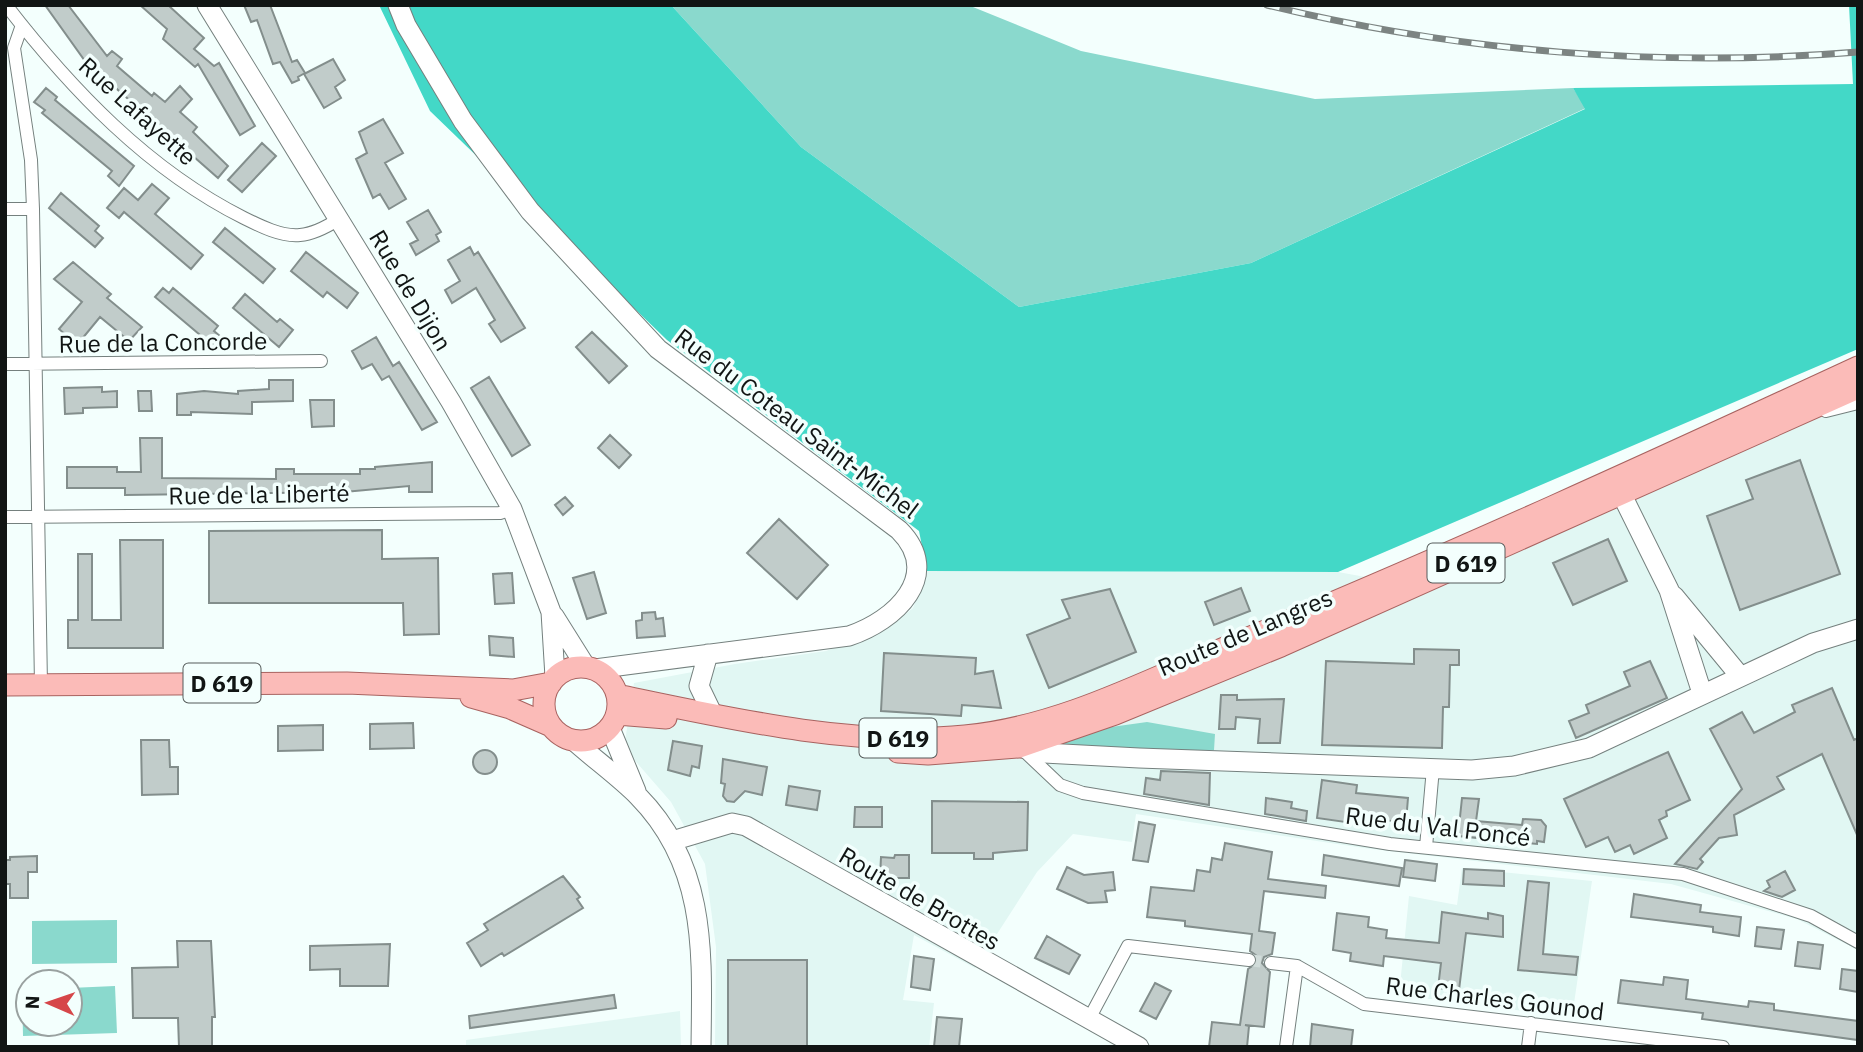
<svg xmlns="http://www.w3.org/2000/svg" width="1863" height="1052" viewBox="0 0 1863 1052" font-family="'IBM Plex Sans',sans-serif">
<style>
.built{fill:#e1f7f3}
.green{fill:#8ad9cd}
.forest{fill:#43d8c7}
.building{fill:#c1ccca;stroke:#838e8c;stroke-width:2}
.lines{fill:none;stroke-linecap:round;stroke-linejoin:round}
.street-tunnel{stroke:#d1dcda;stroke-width:12;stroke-dasharray:12 6;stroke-linecap:butt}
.street-casing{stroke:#75807e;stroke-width:14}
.secondary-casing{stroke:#75807e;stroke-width:21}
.primary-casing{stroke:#a86360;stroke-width:23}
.street{stroke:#fff;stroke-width:12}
.secondary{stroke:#fff;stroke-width:19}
.primary{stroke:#fbbbb8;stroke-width:21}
.rail-casing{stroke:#7c8482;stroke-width:7}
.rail{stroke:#f3fffd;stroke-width:4.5;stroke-dasharray:13;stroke-linecap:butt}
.labels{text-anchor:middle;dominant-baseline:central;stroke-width:7;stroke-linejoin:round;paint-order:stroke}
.shield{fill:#f3fffd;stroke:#555b5a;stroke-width:2}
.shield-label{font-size:23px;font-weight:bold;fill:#111514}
.street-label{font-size:24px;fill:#111514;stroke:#f3fffd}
</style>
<rect width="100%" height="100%" fill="#f3fffd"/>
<path class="built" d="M1858 398V950L1797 919 1671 884 1364 848 1136 814 1132 842 1073 834 1037 872 975 968 914 935 903 1000 934 1003 929 1047H715L716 947 705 864 671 802 624 748 634 683 735 664 826 651 889 627 913 608 927 571 1338 572 1415 586Z
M1462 868 1592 881 1572 1017 1399 995 1409 896 1457 905Z
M680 1011 681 1047H466V1040Z"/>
<path class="green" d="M671 5H968L1081 51 1315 99 1573 88 1586 108 1251 263 1019 307 801 147Z
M1147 722 1215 734 1214 750 1118 753 1057 749 1056 742 1097 729Z
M117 920V963L32 964V921Z
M115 986 117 1033 23 1036 22 989H28V1024H70V988Z"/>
<path class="forest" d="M379 5H671L801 147 1019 307 1251 263 1585 109 1573 88 1853 84 1849 5H1858V349L1338 572 927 571 919 531 667 340 430 111Z"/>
<path class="building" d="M45 5H68L107 56 112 51 122 59 117 66 152 96 154 93 165 102 180 86 192 99 180 112 197 127 193 132 228 166 218 178 85 61Z
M140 5H168L204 38 194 49 214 66 219 63 255 126 240 135 198 64 195 67 163 39 167 29Z
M244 5H270L292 62 297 60 305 73 298 77 299 80 292 83 280 62 273 64 257 20 251 22Z
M333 59 345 80 335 87 341 98 324 108 304 74Z
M46 88 57 97 55 100 134 166 119 186 108 176 112 171 42 113 45 110 34 102Z
M383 119 403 153 385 163 406 199 389 209 380 194 373 198 356 159 367 153 359 132Z
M262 143 276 156 242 192 228 180Z
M152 184 169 198 155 214 203 255 191 269 124 212 119 218 107 208 124 188 138 200Z
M61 193 99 226 95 231 103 238 95 247 49 208Z
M428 210 441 232 436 235 439 241 416 255 410 244 418 240 407 222Z
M225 228 275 269 263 283 213 242Z
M470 247 474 255 478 252 525 328 501 342 489 324 495 320 476 288 452 303 445 290 460 281 448 260Z
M306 252 358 293 347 308 327 292 323 297 291 271Z
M73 262 111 294 107 298 142 327 129 341 100 317 77 345 59 329 82 302 54 279Z
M163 288 169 293 173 288 218 326 214 331 220 336 212 345 155 297Z
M245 294 277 322 280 319 293 330 279 347 233 308Z
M592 332 627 366 609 383 576 347Z
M376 337 393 366 399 362 437 422 422 430 389 376 382 380 372 364 362 369 352 351Z
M489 377 530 445 512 456 471 388Z
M269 380H293V401L252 402V414L191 412V415H177V394L204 391 238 394V391L269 389Z
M102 387V392L117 391V407L83 408V413L65 414 64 388Z
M138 391H151L152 411H139Z
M310 400H334V426L312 427Z
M610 435 631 455 619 468 598 448Z
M140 438H162V478L276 479V469H294V474H360V469H375V467L432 462V492H409V486L344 492 125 495V488H67V467H117V472H141Z
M1800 460 1840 574 1740 610 1707 516 1753 499 1746 480Z
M565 497 573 506 563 515 555 505Z
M779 519 828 565 797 599 747 553Z
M382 530V559L438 558 439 634 404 635 403 603H209V531Z
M1608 539 1627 581 1573 605 1553 563Z
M120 540H163V648H68V620H78V554H92V620H121Z
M594 572 606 613 587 619 573 578Z
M512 573 514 603 495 604 493 574Z
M1241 588 1250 611 1214 625 1205 602Z
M1110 589 1136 652 1049 688 1027 635 1070 618 1062 600Z
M655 612 656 619 663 618 665 636 637 638 636 621 642 620V613Z
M489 636 513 638 514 657 490 655Z
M1414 649 1459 650V665H1450L1449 707H1443L1442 748 1322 745 1326 661 1414 664Z
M884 653 976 658 975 674 993 671 1001 708 962 705 961 716 881 711Z
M1650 661 1667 698 1576 738 1569 721 1589 713 1586 705 1630 686 1624 672Z
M1832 688 1854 740 1858 738V837L1822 754 1777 777 1784 789 1734 815 1737 835 1719 838 1700 859 1703 862 1697 869 1675 864 1742 789 1710 729 1742 712 1754 733 1795 712 1792 705Z
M1221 695H1237V700L1284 699 1280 743H1258L1260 719 1236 717 1235 729H1219Z
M413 723 414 748 370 749V724Z
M323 725V750L278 751V726Z
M141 740H169L170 767H178V794L142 795Z
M673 741 702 746 699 768 692 766 690 776 668 770Z
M473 762a12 12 0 1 1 24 0a12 12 0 1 1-24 0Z
M1668 752 1690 800 1666 811 1667 816 1659 820 1667 838 1634 854 1630 845 1615 852 1608 837 1586 847 1564 799Z
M723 759 767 767 762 795 745 791 734 802 727 801 723 796 725 784 721 783Z
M1161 771 1210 773 1209 805 1144 794 1146 778 1160 780Z
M1322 780 1357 785 1356 793 1408 798 1406 822 1353 818 1352 823 1317 818Z
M789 786 820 791 817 810 786 805Z
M1266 798 1292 802 1291 808 1307 811 1306 821 1265 814Z
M1462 798 1479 799 1476 821 1522 825 1523 819 1541 820 1546 826 1544 842 1537 841V844L1458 836Z
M932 801 1028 802 1027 850 993 853V859H974V853H932Z
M855 807H882V827H854Z
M1139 822 1155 825 1148 862 1133 860Z
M1225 843 1272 852 1268 879 1326 886 1325 898 1264 891 1259 931 1275 933 1272 954 1264 957 1262 963 1270 972 1264 1027 1245 1025 1249 1026 1247 1047H1209L1212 1022 1240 1025 1248 969 1258 962 1257 956 1250 951 1252 934 1185 926V921L1147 917 1151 887 1194 891 1197 870 1210 872 1212 858 1222 860Z
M895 855H909V878H880L881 857 894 858Z
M1324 855 1402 868 1399 886 1322 875Z
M37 856V872H28V898H10V884H5V860H10V857Z
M1405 860 1437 864 1435 881 1403 877Z
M1067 867 1084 875 1113 872 1115 890 1105 891 1107 902 1088 903 1057 889Z
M1464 869 1504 871V886L1463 884Z
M1785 871 1795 890 1782 897 1764 891 1770 887 1767 881Z
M563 876 580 897 577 899 583 908 504 956 502 953 481 966 467 943 488 930 484 924Z
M1528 881 1549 883 1543 954 1578 957 1576 975 1518 970Z
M1634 894 1701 905 1700 912 1741 917 1739 936 1713 932V927L1631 917Z
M1442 912 1488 919V913L1503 916V937L1466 933 1459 990 1438 988 1441 963 1384 956 1383 966 1350 961 1351 953 1333 950 1337 913 1369 917 1368 927 1387 930 1386 938 1439 943Z
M1757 927 1784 930 1781 949 1755 946Z
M1047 936 1080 955 1069 974 1035 958Z
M177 941H211L215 1017H212V1047H179L178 1018H133L132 968 178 967Z
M1798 942 1823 945 1820 969 1795 966Z
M390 944 388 986H340V969L310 970V946Z
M914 956 934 959 930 990 911 987Z
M728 960H807V1047H728Z
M1842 969 1858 971V992L1840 989Z
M1664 977 1688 980 1686 999 1748 1007 1749 1001 1774 1004V1010L1858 1021V1040L1702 1019 1703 1013 1618 1003 1621 980 1663 985Z
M1155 983 1171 991 1156 1019 1140 1011Z
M614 995 616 1008 470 1028 469 1016Z
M937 1017 962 1019 959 1047H934Z
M1312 1024 1353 1030 1351 1047H1310Z"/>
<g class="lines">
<path class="street-tunnel" d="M1249 960 1271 963"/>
<g class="street-casing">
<path id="street" d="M6 5C71 89 148 170 244 218 260 226 282 237 300 235 314 234 328 226 339 219
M22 25 14 48 31 160 33 209 41 685
M5 209H33
M5 364 321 361
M1826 411 1858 403
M5 517 500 513 512 509
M1022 749 1060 785 1083 793 1390 844 1683 874 1811 916 1858 942
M1426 847 1433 768
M1271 963 1297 966 1364 1004 1723 1047
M1089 1019 1128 946 1249 960
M1286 1047 1297 966
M1528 1047 1531 1023"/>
</g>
<g class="secondary-casing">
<path id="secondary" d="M207 5 451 402 512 509 551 612 555 677
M398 5 406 25 463 121 530 211 658 349 899 530C944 575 895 621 849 636L595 669
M1615 481 1669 590 1702 693
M1674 596 1740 676
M554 616 586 667
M708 654 699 686 712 713
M610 728 636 791
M573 740C594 759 618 776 638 796 708 867 702 955 701 1047
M1019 747 1044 753 1139 758 1472 770 1514 766 1589 748 1813 643 1858 629
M672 841 732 823 746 826 1139 1047"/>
</g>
<g class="primary-casing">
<path id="primary" d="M544 704a37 37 0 1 1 74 0a37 37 0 1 1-74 0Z
M5 685 347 683 513 690 551 683
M617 695C727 718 852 747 965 736 1063 727 1155 676 1246 639 1452 554 1655 461 1858 367
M471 697 510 708 551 726
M617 714 666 718
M898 752 928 754 1019 747 1115 714 1281 646 1858 388"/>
</g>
<use href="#street" class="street"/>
<use href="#secondary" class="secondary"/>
<use href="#primary" class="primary"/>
<g class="rail-casing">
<path id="rail" d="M1267 5C1459 52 1661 68 1858 52"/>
</g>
<use href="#rail" class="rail"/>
</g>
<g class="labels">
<g class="shield">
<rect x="1427.5" y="543.5" width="77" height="39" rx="5"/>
<rect x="183.5" y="663.5" width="77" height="39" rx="5"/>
<rect x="859.5" y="718.5" width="77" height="39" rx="5"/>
</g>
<g class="shield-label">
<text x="1466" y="563">D 619</text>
<text x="222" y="683">D 619</text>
<text x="898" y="738">D 619</text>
</g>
<g class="street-label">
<text transform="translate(138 111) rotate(42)">Rue Lafayette</text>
<text transform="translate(411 290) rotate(59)">Rue de Dijon</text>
<text transform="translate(163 342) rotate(-1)">Rue de la Concorde</text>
<text transform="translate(797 423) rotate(37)">Rue du Coteau Saint-Michel</text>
<text transform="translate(259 494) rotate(-1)">Rue de la Liberté</text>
<text transform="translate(1245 632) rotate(-23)">Route de Langres</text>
<text transform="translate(1438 826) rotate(7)">Rue du Val Poncé</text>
<text transform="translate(920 898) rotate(30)">Route de Brottes</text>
<text transform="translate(1495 998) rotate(7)">Rue Charles Gounod</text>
</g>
</g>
<rect width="1863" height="1052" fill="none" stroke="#111514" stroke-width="14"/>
<g transform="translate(49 1003) rotate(272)"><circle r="33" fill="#f3fffd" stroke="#99a1a0" stroke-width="2"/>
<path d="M0-5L12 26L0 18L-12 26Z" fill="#d64649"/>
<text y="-10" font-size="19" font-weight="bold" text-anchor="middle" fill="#111514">N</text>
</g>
</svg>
